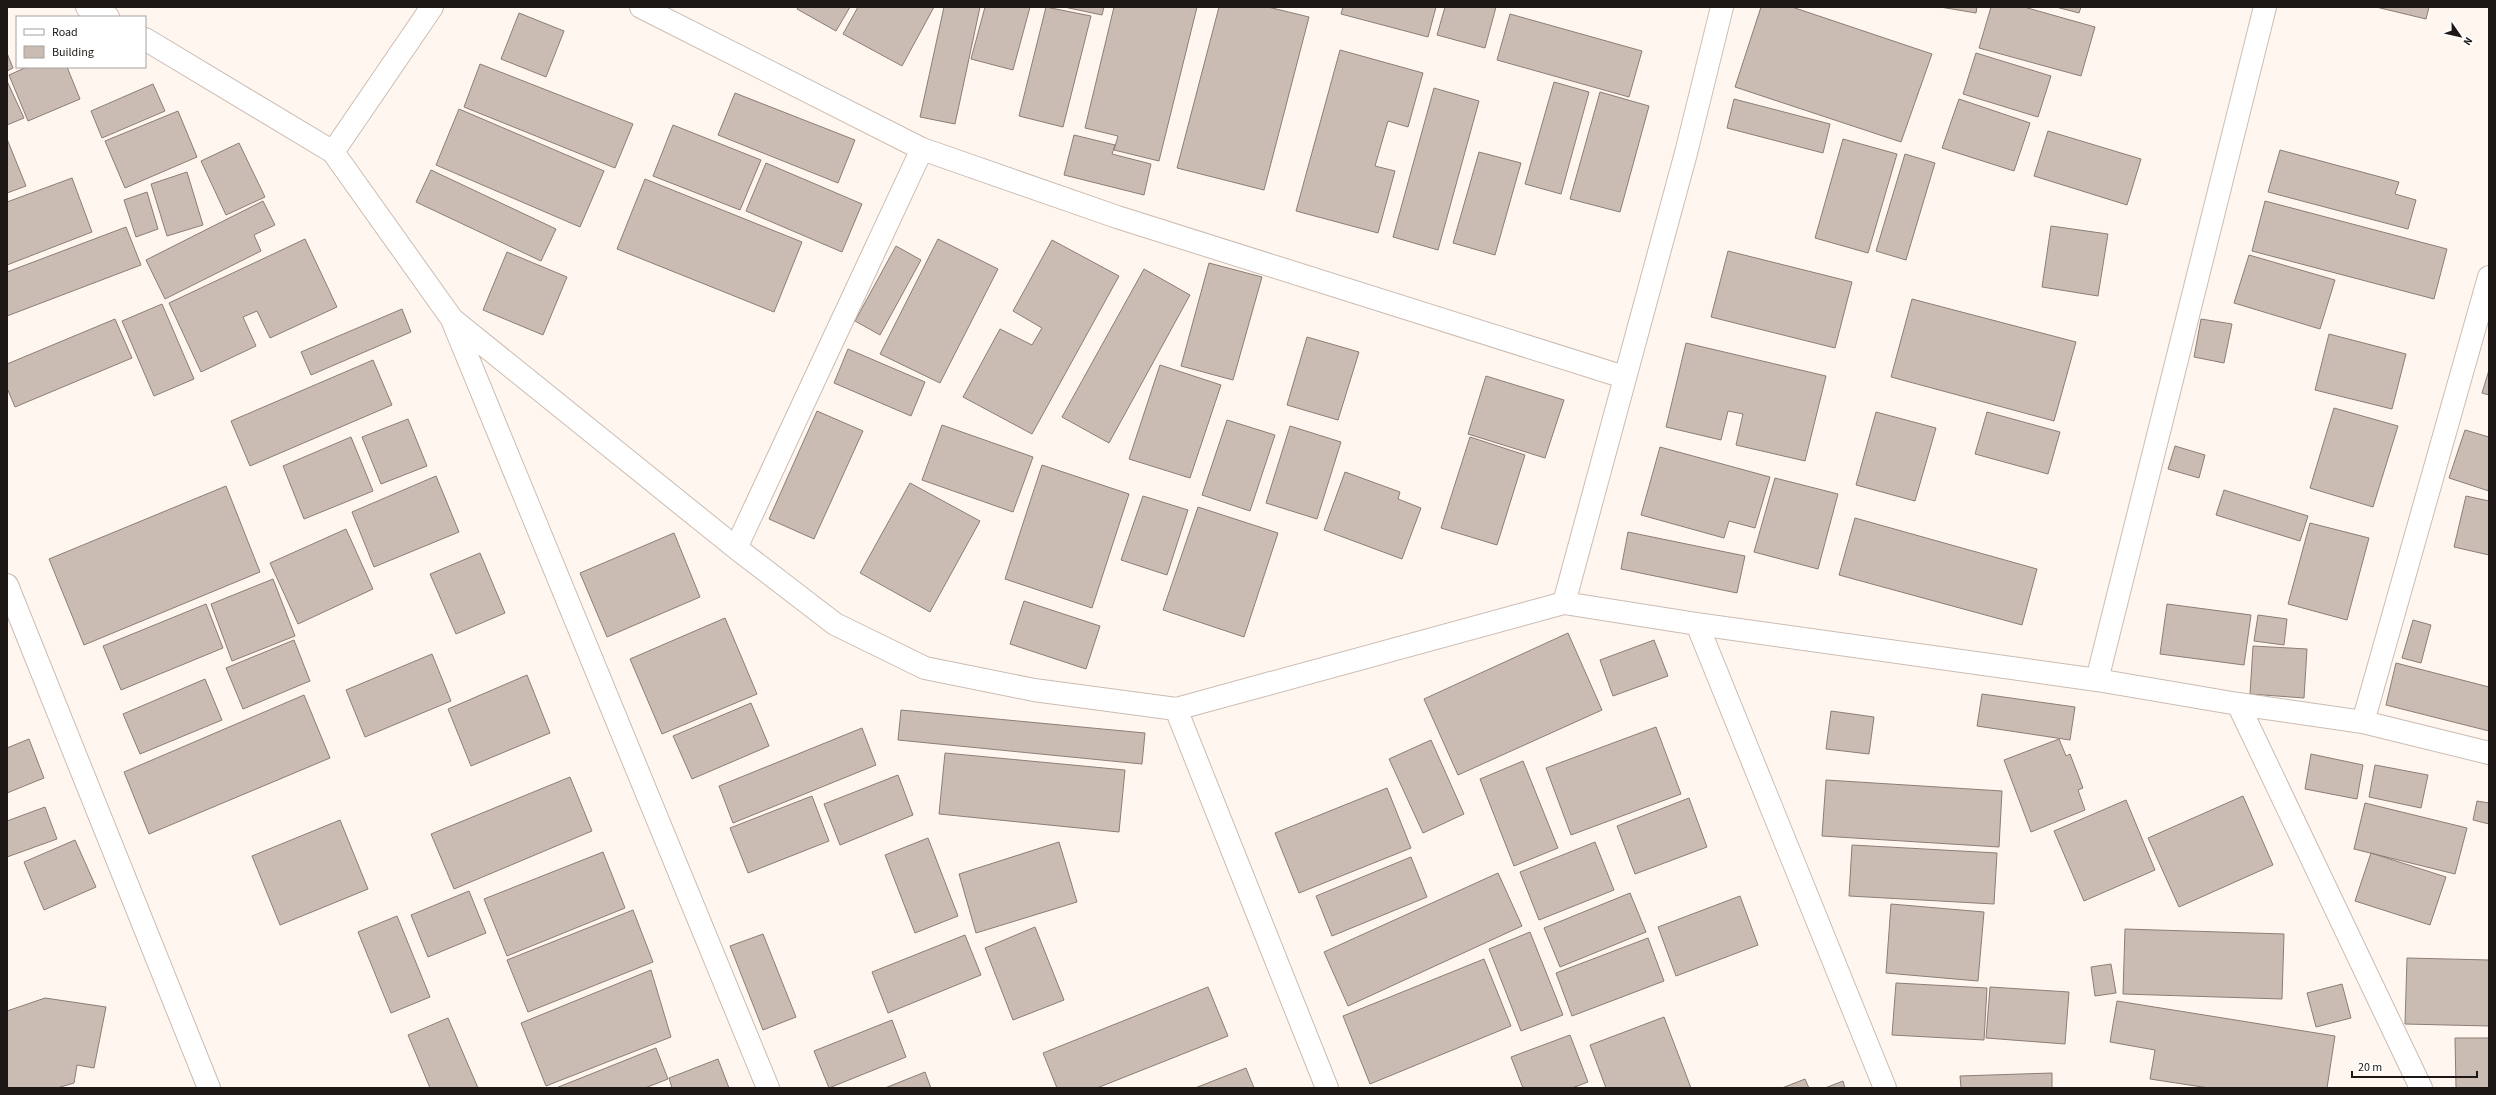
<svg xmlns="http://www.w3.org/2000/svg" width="2496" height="1095" viewBox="0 0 2496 1095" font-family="'Source Sans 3',sans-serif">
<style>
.building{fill:#cabcb2;stroke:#8c7e75}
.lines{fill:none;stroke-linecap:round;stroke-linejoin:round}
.minor-casing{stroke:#cbbcb3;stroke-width:24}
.minor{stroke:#fff;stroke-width:22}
</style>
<rect width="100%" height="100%" fill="#fff6ef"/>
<path class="building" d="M798 7H850L836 31 797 9Z
M858 7H934L902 66 843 34Z
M944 7H980L955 124 920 117Z
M985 7H1030L1013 70 971 59Z
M1046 7 1091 16 1063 127 1019 116Z
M1064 7H1104L1102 15Z
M1114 7H1197L1159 161 1114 150 1118 136 1085 128Z
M1219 7H1268L1309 17 1264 190 1177 168Z
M1343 7H1436L1428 37 1341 14Z
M1445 7H1496L1485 48 1437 35Z
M1761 7H1792L1932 54 1901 142 1735 87Z
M1940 7H1977L1976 13Z
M1991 7H2024L2095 27 2081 76 1979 48Z
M2056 7H2081L2079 13Z
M2376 7H2429L2426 19Z
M519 13 564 31 546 77 501 59Z
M1510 14 1642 51 1629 97 1497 60Z
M1340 50 1423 73 1408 127 1388 121 1375 166 1395 171 1378 233 1296 211Z
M7 53 13 68 7 71Z
M1976 53 2051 76 2038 117 1963 94Z
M480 64 633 124 615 168 464 107Z
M27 67H67L80 99 28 121 9 75Z
M7 81 24 118 7 125Z
M1554 82 1589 92 1561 194 1525 184Z
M153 84 165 111 102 138 91 111Z
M1434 88 1479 101 1438 250 1393 237Z
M1600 92 1649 106 1620 212 1570 199Z
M735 93 855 140 838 183 718 135Z
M1734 99 1830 124 1823 153 1727 128Z
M1959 99 2030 123 2014 171 1942 148Z
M459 109 604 171 580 227 436 165Z
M178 111 197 157 125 188 105 141Z
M673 125 761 160 740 210 653 176Z
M2048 131 2141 159 2127 205 2034 176Z
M1074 135 1115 145 1112 154 1151 164 1144 195 1064 175Z
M7 139 26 186 7 193Z
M1843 139 1897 154 1868 253 1815 238Z
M239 143 265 197 226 215 201 161Z
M2280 150 2399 182 2395 194 2416 200 2408 229 2268 192Z
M1479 152 1521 163 1495 255 1453 243Z
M1905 154 1935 163 1906 260 1876 251Z
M766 163 862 204 842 252 746 211Z
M431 170 556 229 541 261 416 202Z
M187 172 203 225 167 236 151 184Z
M72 178 92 232 7 265V202Z
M645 179 802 242 774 312 617 249Z
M147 192 158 229 136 237 124 200Z
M263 201 275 225 254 235 261 251 165 299 146 260Z
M2265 201 2447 249 2434 299 2252 251Z
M2051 226 2108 234 2098 296 2042 287Z
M126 227 141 265 7 316V272Z
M305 239 337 307 270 338 257 311 243 317 256 346 201 372 169 303Z
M938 239 998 269 940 383 880 354Z
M1052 240 1119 276 1032 434 963 397 1000 329 1032 345 1042 328 1013 311Z
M896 246 921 260 880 335 855 321Z
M1728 251 1852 282 1835 348 1711 317Z
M507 252 567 277 543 335 483 310Z
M2249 255 2335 280 2320 329 2234 303Z
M1209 263 1262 277 1233 380 1181 366Z
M1144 269 1190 295 1109 443 1062 417Z
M1912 299 2076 342 2054 421 1891 377Z
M162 304 194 379 154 396 122 321Z
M402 309 411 332 311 375 301 352Z
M115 319 132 358 15 407 7 388V364Z
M2201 319 2232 324 2224 363 2194 357Z
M2329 334 2406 354 2392 409 2315 390Z
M1307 337 1359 352 1338 420 1287 405Z
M1686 343 1826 376 1805 461 1736 445 1743 414 1728 411 1721 440 1666 427Z
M848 349 925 382 911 416 834 383Z
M373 360 392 405 250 466 231 421Z
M1160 365 1221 385 1190 478 1129 459Z
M2489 370V395L2482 393Z
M1486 376 1564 400 1545 458 1468 434Z
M2334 408 2398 426 2373 507 2310 488Z
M817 411 863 431 814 539 769 519Z
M1876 412 1936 428 1915 501 1856 485Z
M1987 412 2060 432 2048 474 1975 454Z
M408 419 427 466 381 484 362 437Z
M1227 420 1275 435 1250 511 1202 495Z
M942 425 1033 457 1013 512 922 480Z
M1290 426 1341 442 1317 519 1266 503Z
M2465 430 2489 437V491L2449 478Z
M351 437 373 491 304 519 283 466Z
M1470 437 1525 455 1497 545 1441 528Z
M2175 446 2205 455 2199 478 2168 469Z
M1660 447 1770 477 1755 528 1729 521 1724 538 1641 515Z
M1042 465 1129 494 1092 608 1005 579Z
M1345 472 1400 492 1398 499 1421 508 1402 559 1324 530Z
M436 476 459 532 374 567 352 512Z
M1775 478 1838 494 1818 569 1754 552Z
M910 483 980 521 930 612 860 573Z
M226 486 260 572 84 645 49 559Z
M2224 490 2308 516 2300 541 2216 515Z
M1143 496 1188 510 1167 575 1121 560Z
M2466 496 2489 501V555L2454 547Z
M1198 507 1278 533 1244 637 1163 610Z
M1855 518 2037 569 2022 625 1839 575Z
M2310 523 2369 538 2347 620 2288 604Z
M346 529 373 589 298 624 270 563Z
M1628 532 1745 556 1737 593 1621 569Z
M674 533 700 597 607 637 580 573Z
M480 553 505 613 456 634 430 574Z
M273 579 295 636 232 661 211 604Z
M1024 601 1100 626 1086 669 1010 644Z
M206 604 223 648 121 690 103 646Z
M2167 604 2251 615 2244 665 2160 654Z
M2258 615 2287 619 2284 645 2254 641Z
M725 618 757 694 662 734 630 659Z
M2413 620 2431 625 2421 663 2402 658Z
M1568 633 1602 710 1458 775 1424 699Z
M294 640 310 681 243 709 226 668Z
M1654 640 1668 676 1613 696 1600 660Z
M2253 646 2307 649 2304 698 2250 694Z
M432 654 451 701 365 737 346 690Z
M2396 663 2489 687V731L2386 705Z
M527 675 550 733 471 766 448 709Z
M205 679 222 720 140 754 123 714Z
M1982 694 2075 707 2070 740 1977 726Z
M304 695 330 758 149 834 124 772Z
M751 703 769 746 692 779 673 736Z
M901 710 1145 733 1142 764 898 740Z
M1831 711 1874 717 1869 754 1826 749Z
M1656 727 1681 794 1571 835 1546 768Z
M862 728 876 765 733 823 719 786Z
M29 739 44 778 7 793V748Z
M2059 739 2066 756 2070 754 2083 788 2078 790 2085 810 2031 832 2004 760Z
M1431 740 1464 814 1423 833 1389 759Z
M945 753 1125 770 1119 832 939 814Z
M2311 754 2363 765 2357 799 2305 789Z
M1523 761 1558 848 1514 866 1480 779Z
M2375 765 2428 775 2421 808 2369 797Z
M898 775 913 815 840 845 824 804Z
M570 777 592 831 454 889 431 834Z
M1826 780 2002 791 1999 847 1822 836Z
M1387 788 1411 848 1299 893 1275 833Z
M812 796 829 841 748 873 730 828Z
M2243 796 2273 865 2179 907 2148 838Z
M1689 798 1707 847 1635 874 1617 826Z
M2126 800 2155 870 2084 901 2054 831Z
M2477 801 2489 803V824L2473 820Z
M2365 803 2467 828 2455 874 2354 849Z
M45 807 57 839 7 857V821Z
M340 820 368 889 280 925 252 856Z
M928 838 958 916 915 933 885 855Z
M75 840 96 887 44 910 24 862Z
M1059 842 1077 902 976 933 959 874Z
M1595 842 1614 890 1539 920 1520 872Z
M1852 845 1997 853 1994 904 1849 896Z
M603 852 625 908 507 956 484 899Z
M2371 853 2446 877 2430 925 2355 901Z
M1411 857 1427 897 1332 936 1316 896Z
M1498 873 1522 926 1348 1006 1324 952Z
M469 891 486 933 428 957 411 915Z
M1630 893 1646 932 1560 967 1544 928Z
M1740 896 1758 945 1676 976 1658 927Z
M1891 904 1984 912 1978 981 1886 973Z
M633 910 653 962 528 1012 507 960Z
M397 916 430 997 391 1013 358 932Z
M1035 927 1064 1000 1013 1020 985 948Z
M2125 929 2284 934 2282 999 2123 994Z
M1530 932 1563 1015 1521 1031 1489 949Z
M763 934 796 1017 763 1030 730 946Z
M965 935 981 975 888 1013 872 972Z
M1648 938 1664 981 1572 1016 1556 973Z
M2407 958 2489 960V1026L2405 1024Z
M1484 959 1511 1026 1370 1084 1343 1016Z
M2111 964 2116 993 2095 996 2091 967Z
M651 970 671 1037 546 1086 521 1023Z
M1896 983 1987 988 1984 1040 1892 1035Z
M2342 984 2351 1018 2316 1027 2307 993Z
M1208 987 1228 1036 1097 1088H1057L1043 1053Z
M1990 987 2069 992 2065 1044 1986 1038Z
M45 998 106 1007 94 1068 77 1065 74 1083 57 1088H7V1011Z
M2117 1001 2335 1036 2327 1088H2209L2150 1079 2155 1050 2110 1042Z
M1664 1017 1691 1088H1606L1590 1045Z
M448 1018 478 1088H430L408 1035Z
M892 1020 906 1057 829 1088 814 1051Z
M1570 1035 1588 1082 1572 1088H1523L1511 1057Z
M2455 1038H2489V1088H2456Z
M656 1048 668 1079 645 1088H556Z
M718 1059 729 1088H672L669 1078Z
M1246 1068 1254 1088H1195Z
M925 1072 931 1088H885Z
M2052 1073V1088H1961L1960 1076Z
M1805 1079 1809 1088H1782Z
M1843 1081 1845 1088H1825Z"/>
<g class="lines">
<g class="minor-casing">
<path id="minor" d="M87 7 108 17
M641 7 922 149 1117 217 1624 377
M145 39 333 152 452 319 736 548 835 624 925 668 1034 690 1176 709 1564 603 1697 624 2097 680 2238 704 2363 722 2489 753
M333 152 432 7
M453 322 768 1088
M736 548 922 149
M7 585 209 1088
M1564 603 1686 153 1722 7
M1697 624 1885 1088
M2097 680 2265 7
M2238 704 2421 1088
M1176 709 1327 1088
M2363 722 2489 277"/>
</g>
<use href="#minor" class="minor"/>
</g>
<rect width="2496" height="1095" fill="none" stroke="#1c1714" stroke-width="16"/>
<rect x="16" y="16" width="130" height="52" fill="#ffffff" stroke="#a4a2a1"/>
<rect x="24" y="29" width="20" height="6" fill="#ffffff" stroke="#a4a2a1"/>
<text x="52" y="36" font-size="12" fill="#1c1714">Road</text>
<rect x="24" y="46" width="20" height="12" fill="#cabcb2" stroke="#a4a2a1"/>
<text x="52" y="56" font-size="12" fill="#1c1714">Building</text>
<g transform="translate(2460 36) rotate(124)" stroke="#ffffff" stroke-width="3" paint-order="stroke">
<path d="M0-3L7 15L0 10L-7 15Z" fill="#1c1714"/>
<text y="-6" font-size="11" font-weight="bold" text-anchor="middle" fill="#1c1714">N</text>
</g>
<path d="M2352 1071v6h125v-6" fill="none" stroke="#1c1714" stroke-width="2"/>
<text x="2358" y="1071" font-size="12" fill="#1c1714" stroke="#ffffff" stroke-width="3" paint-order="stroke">20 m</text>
</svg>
